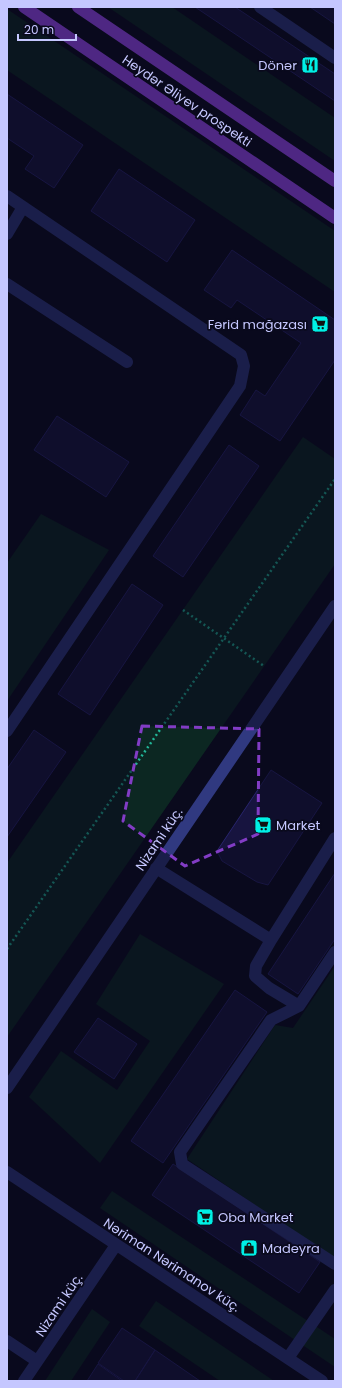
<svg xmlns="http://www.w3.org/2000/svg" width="342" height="1388" viewBox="0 0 342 1388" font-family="Poppins,sans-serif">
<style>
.green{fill:#0c2722}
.building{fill:#17143f;stroke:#28246d}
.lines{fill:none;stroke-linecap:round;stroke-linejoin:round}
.path{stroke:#22b698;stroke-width:2.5;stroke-dasharray:2 3;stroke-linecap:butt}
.minor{stroke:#303980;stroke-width:12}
.major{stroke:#a34cff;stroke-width:12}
.marked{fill:none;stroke:#823cc5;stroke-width:3;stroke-dasharray:8 5;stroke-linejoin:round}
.labels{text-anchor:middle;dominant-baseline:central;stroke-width:3.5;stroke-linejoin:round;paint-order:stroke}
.poi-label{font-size:13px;fill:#c5c7ff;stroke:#0a0a1d;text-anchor:start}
.street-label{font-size:13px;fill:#c5c7ff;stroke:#0a0a1d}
</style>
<rect width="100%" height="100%" fill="#0a0a1d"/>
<path class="green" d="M108 7H172L335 118V161Z
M7 9 335 231V292L7 70Z
M303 437 335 459V564L7 1037V863Z
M41 514 109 550 7 701V563Z
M140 934 224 984 100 1163 29 1097 61 1051 117 1090 150 1041 96 1004Z
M335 966V1259L187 1159 275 1025 293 1028Z
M112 1191 335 1339V1367L100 1208Z
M156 1301 274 1381H220L139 1326Z
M92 1309 110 1322 71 1381H45Z"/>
<path class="building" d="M195 7H235L335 74V101Z
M310 7H333L335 8V24Z
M7 94 83 145 54 188 25 169 34 156 7 138Z
M119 169 195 220 167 262 91 211Z
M232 250 335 320V360L280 441 240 415 256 390 265 396 301 343 237 300 231 308 204 290Z
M57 416 129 462 106 497 34 450Z
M229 445 259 466 183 577 153 556Z
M132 584 163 605 90 715 58 694Z
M34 730 66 752 7 837V769Z
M271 770 322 803 268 885 257 882 222 861 217 851Z
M335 873V939L298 994 268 974Z
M235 990 267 1012 163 1163 131 1141Z
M98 1018 137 1044 114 1079 74 1052Z
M173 1164 320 1262 299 1293 152 1195Z
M122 1328 155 1350 135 1381H124L98 1363Z
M155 1350 200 1381H135Z
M98 1364 122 1381H87Z"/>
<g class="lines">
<path class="path" d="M183 610 264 666
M7 949 335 479"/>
<path class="minor" d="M260 7 335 58
M7 196 241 355 244 366 240 386 7 731
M7 234 23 207
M7 284 127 362
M156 868 271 940
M335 952 299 1006 271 1020 180 1152 182 1164 335 1264
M299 1006 269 988 255 976 256 966 271 940 335 838
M7 1088 335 606
M7 1172 322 1381
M7 1341 37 1361
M288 1358 335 1290
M24 1381 116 1245"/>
<path class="major" d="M24 7 335 218
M78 7 335 181"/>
</g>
<path d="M0 0H342V1388H0ZM142 726 259 729 258 834 185 866 123 821Z" fill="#0a0a1d" fill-opacity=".55" fill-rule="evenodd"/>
<path class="marked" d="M142 726 259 729 258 834 185 866 123 821Z"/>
<defs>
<g id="restaurant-square" transform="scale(0.9)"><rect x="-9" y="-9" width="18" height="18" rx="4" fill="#00f0e6" stroke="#0a0a1d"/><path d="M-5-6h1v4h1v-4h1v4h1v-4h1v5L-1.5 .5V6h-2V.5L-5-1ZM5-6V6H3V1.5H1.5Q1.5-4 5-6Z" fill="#111"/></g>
<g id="supermarket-square" transform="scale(0.9)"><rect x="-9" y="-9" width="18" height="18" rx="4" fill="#00f0e6" stroke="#0a0a1d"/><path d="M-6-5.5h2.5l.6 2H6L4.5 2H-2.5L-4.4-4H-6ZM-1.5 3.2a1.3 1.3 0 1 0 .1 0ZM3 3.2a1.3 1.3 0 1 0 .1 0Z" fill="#111"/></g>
<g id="shop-square" transform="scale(0.9)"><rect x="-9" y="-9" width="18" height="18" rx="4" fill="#00f0e6" stroke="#0a0a1d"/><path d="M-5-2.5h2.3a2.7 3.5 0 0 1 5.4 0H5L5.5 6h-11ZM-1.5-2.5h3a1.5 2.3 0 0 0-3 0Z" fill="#111"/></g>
</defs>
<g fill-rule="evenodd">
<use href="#restaurant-square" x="310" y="65"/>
<use href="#supermarket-square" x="320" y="324"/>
<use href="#supermarket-square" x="263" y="825"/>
<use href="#supermarket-square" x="205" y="1217"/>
<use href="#shop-square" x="249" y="1248"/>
</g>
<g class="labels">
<g class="poi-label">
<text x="297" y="65" text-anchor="end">Dönər</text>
<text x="307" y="324" text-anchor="end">Fərid mağazası</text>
<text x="276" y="825">Market</text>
<text x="218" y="1217">Oba Market</text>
<text x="262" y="1248">Madeyra</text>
</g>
<g class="street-label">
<text transform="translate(187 101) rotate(34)">Heydər Əliyev prospekti</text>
<text transform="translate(159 839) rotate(-56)">Nizami küç.</text>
<text transform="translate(172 1265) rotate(33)">Nəriman Nərimanov küç.</text>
<text transform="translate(59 1305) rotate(-56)">Nizami küç.</text>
</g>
</g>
<rect width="342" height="1388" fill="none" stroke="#c5c7ff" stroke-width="16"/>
<path d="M18 34v6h58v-6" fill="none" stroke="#c5c7ff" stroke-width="2"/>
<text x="24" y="34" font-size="12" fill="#c5c7ff" stroke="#0a0a1d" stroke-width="3" paint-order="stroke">20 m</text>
</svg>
